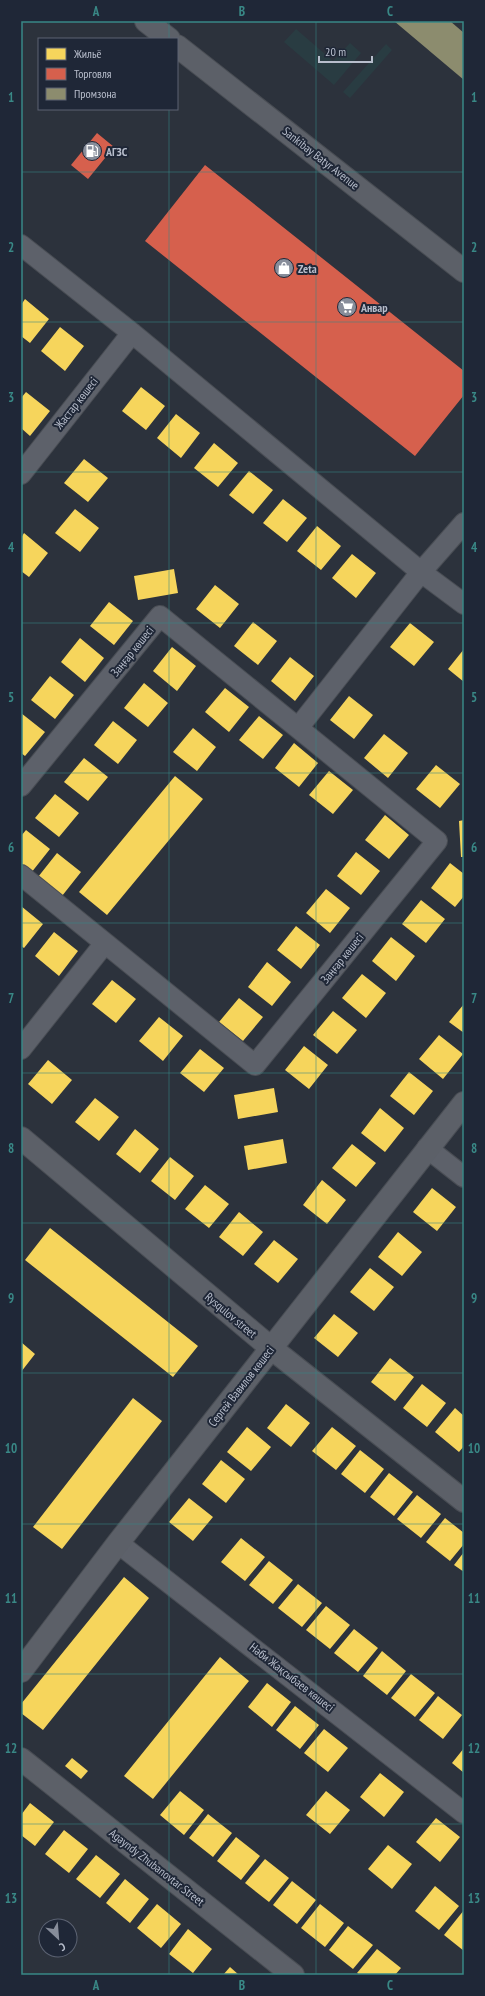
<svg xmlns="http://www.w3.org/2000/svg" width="485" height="1996" viewBox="0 0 485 1996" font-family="'PT Sans Narrow',sans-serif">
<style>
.green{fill:#293c42}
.homes{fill:#f6d55c}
.shops{fill:#d6604d}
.industry{fill:#8c8c6e}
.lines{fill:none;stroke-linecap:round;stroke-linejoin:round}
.street-casing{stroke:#494d54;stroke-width:22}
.secondary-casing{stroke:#494d54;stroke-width:24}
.street{stroke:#5d616a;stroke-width:20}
.secondary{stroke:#5c6068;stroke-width:22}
.grid{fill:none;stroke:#398886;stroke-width:1;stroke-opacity:0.55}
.labels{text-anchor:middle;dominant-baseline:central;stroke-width:4;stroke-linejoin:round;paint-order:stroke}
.poi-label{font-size:12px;font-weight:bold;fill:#b8becc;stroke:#1f2737;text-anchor:start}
.street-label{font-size:12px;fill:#b8becc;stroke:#1f2737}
.neatline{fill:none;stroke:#398886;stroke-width:1.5}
.grid-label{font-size:13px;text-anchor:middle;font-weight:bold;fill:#398886}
</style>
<rect width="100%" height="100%" fill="#2c323c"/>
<path class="green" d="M296 29 333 61 350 43 361 53 334 85 284 42Z
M386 44 392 50 350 98 343 92Z"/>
<path class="homes" d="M25 299 49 319 30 343 21 336V305Z
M60 327 84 346 65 371 41 351Z
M141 387 165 406 146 430 122 411Z
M26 392 50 411 30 436 21 428V398Z
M176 414 200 433 181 458 157 438Z
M214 443 238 463 218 487 194 468Z
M84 459 108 478 88 502 64 483Z
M249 471 273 490 253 514 229 495Z
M283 499 307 518 287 542 263 523Z
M75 509 99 528 80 552 55 533Z
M317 526 341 546 321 570 297 551Z
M24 533 48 553 29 577 21 571V538Z
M352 554 376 573 356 598 332 578Z
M174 569 178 593 138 600 134 576Z
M215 585 239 604 220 628 196 609Z
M109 602 133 621 114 645 90 626Z
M253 622 277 641 258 665 234 646Z
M410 623 434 642 414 666 390 647Z
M80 638 104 658 85 682 61 662Z
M172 647 196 666 177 691 153 671Z
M464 649V682L448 669Z
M290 657 314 676 295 701 271 681Z
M50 676 74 695 55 719 31 700Z
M144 683 168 703 148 727 124 708Z
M225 688 249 707 229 732 205 712Z
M349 696 373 715 354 739 330 720Z
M21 713 45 732 25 756 21 753Z
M259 716 283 735 263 759 239 740Z
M113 721 137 740 118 764 94 745Z
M193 728 216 747 197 771 173 752Z
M384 734 408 753 388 778 364 758Z
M294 743 318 763 299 787 275 768Z
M84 758 108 777 88 801 64 782Z
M436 765 460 784 440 808 416 789Z
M329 771 353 790 333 814 309 795Z
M175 776 203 799 107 915 79 892Z
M55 794 79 813 59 837 35 818Z
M385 815 409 835 389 859 365 840Z
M464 820V857H461L459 821Z
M26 830 50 849 31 873 21 865V836Z
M356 852 380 871 361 895 337 876Z
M57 853 81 872 62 896 38 877Z
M450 863 464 874V896L455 907 431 888Z
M326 889 350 908 330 933 306 913Z
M421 900 445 919 426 943 402 924Z
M21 906 43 924 24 948 21 946Z
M296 926 320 945 301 969 277 950Z
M54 932 78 951 59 976 35 956Z
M391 937 415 956 396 981 372 961Z
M267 962 291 982 272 1006 248 987Z
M362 974 386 993 366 1018 342 998Z
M112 980 136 999 116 1023 92 1004Z
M239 998 263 1017 243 1041 219 1022Z
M464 1004V1033L449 1022Z
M333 1011 357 1030 337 1054 313 1035Z
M159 1017 183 1036 163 1061 139 1041Z
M439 1035 463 1054 443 1079 419 1059Z
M304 1046 328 1065 309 1089 285 1070Z
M200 1049 224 1068 204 1092 180 1073Z
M48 1060 72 1080 52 1104 28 1084Z
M409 1072 433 1091 414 1115 390 1096Z
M274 1088 278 1112 238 1119 234 1095Z
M95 1098 119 1117 99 1141 75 1122Z
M380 1108 404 1128 385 1152 361 1133Z
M135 1129 159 1149 140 1173 116 1154Z
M283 1139 287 1163 248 1170 244 1146Z
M352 1144 376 1163 356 1187 332 1168Z
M170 1157 194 1176 175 1200 151 1181Z
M322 1180 346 1200 327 1224 303 1205Z
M205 1185 229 1204 209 1228 185 1209Z
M432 1188 456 1207 437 1231 413 1212Z
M239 1212 263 1232 243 1256 219 1237Z
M50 1228 198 1346 173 1377 25 1260Z
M398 1232 422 1252 402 1276 378 1257Z
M274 1240 298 1259 278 1283 254 1264Z
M370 1268 394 1287 374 1311 350 1292Z
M334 1314 358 1333 338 1357 314 1338Z
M21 1342 35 1354 21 1372Z
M390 1358 414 1377 395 1401 371 1382Z
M422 1384 446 1403 427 1427 403 1408Z
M133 1398 162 1421 62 1549 33 1527Z
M286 1404 310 1423 291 1447 267 1428Z
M455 1408 464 1416V1446L459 1452 435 1432Z
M247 1427 271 1447 251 1471 227 1452Z
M332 1427 356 1446 336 1470 312 1451Z
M360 1450 384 1469 365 1493 341 1474Z
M221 1460 245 1479 226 1503 202 1484Z
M389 1473 413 1492 394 1516 370 1497Z
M417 1495 441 1514 421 1538 397 1519Z
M189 1498 213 1517 193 1541 169 1522Z
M445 1518 464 1533V1544L450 1561 426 1542Z
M241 1538 265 1557 245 1581 221 1562Z
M464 1552V1572L454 1565Z
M269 1561 293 1580 273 1604 249 1585Z
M124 1577 149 1598 43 1730 21 1713V1704Z
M298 1584 322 1603 302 1627 278 1608Z
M326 1606 350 1625 330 1649 306 1630Z
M354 1629 378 1648 358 1672 334 1653Z
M382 1651 406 1671 387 1695 363 1676Z
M220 1657 249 1681 153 1799 124 1776Z
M411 1674 435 1693 415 1717 391 1698Z
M267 1683 291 1702 272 1727 248 1707Z
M438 1696 462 1715 443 1739 419 1720Z
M295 1706 319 1725 300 1749 276 1730Z
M324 1729 348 1748 328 1772 304 1753Z
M464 1748V1773L452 1763Z
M72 1758 88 1771 81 1779 65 1766Z
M380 1773 404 1792 384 1817 360 1797Z
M180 1791 204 1810 184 1835 160 1815Z
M326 1791 350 1810 330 1834 306 1815Z
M30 1803 54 1822 35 1846 21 1835V1815Z
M208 1814 232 1833 213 1857 189 1838Z
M436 1818 460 1837 440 1862 416 1842Z
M64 1830 88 1849 69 1873 45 1854Z
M236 1837 260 1856 241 1880 217 1861Z
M388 1845 412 1864 392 1889 368 1869Z
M96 1855 120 1874 100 1898 76 1879Z
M265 1859 289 1878 269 1902 245 1883Z
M125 1879 149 1899 130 1923 106 1903Z
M292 1881 316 1900 297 1924 273 1905Z
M435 1886 459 1906 439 1930 415 1911Z
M157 1904 181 1924 161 1948 137 1928Z
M320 1904 344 1923 325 1947 301 1928Z
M464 1910V1951L444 1935Z
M348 1926 373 1945 353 1969 329 1950Z
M188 1929 212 1949 193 1973 169 1954Z
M377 1949 401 1968 395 1975H360L357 1973Z
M230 1967 239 1975H223Z"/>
<path class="shops" d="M97 133 114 147 88 179 71 165Z
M205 165 464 371V395L415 456 145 241Z"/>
<path class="industry" d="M394 21H450L464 33V80Z"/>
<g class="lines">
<g class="street-casing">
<path id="street" d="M21 245 132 333 421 572 464 604
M21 474 132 333
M21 786 160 616 298 728
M21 875 105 943 21 1049
M105 943 255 1065 437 841 298 728 421 572 464 523
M427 1148 464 1177
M118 1543 464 1813"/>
</g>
<g class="secondary-casing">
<path id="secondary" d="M146 21 169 39
M177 46 464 271
M21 1138 271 1348 464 1501
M21 1671 118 1543 464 1103
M21 1759 293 1975"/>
</g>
<use href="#street" class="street"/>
<use href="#secondary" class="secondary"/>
</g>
<path class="grid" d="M169 21V39M316 21V1975M169 109V1975M21 172H464M21 322H464M21 472H464M21 623H464M21 773H464M21 923H464M21 1073H464M21 1223H464M21 1373H464M21 1524H464M21 1674H464M21 1824H464"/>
<defs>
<g id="fuel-disc" transform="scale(1)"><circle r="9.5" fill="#878d9a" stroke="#1f2737"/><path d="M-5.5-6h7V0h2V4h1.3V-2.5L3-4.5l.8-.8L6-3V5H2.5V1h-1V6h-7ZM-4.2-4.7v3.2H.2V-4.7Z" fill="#fff"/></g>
<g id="shop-disc" transform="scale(1)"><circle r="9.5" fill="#878d9a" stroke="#1f2737"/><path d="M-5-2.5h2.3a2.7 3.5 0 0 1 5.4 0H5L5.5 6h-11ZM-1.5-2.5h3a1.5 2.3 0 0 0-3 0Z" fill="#fff"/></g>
<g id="supermarket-disc" transform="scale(1)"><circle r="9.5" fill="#878d9a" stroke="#1f2737"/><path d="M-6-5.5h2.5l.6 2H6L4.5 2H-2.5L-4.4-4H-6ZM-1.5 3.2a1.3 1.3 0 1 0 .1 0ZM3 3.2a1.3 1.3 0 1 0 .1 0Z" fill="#fff"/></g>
</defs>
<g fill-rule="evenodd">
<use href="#fuel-disc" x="92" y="151"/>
<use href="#shop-disc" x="284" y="268"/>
<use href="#supermarket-disc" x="347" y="307"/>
</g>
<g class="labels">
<g class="poi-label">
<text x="106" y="151">АГЗС</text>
<text x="298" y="268">Zeta</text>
<text x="361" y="307">Анвар</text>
</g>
<g class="street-label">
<text transform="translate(321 158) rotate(38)">Sankibay Batyr Avenue</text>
<text transform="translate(76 403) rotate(-52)">Жастар көшесі</text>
<text transform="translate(132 651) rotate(-51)">Заңғар көшесі</text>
<text transform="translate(342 958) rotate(-51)">Заңғар көшесі</text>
<text transform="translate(231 1315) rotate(40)">Rysqulov street</text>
<text transform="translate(241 1386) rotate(-52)">Сергей Вавилов көшесі</text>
<text transform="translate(292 1677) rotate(38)">Нәби Жақсыбаев көшесі</text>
<text transform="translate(157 1867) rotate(38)">Agayndy Zhubanovtar Street</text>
</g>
</g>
<rect width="485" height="1996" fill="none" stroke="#1f2737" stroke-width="44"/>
<rect x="38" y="38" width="140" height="72" fill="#1f2737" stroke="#5c6373"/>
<rect x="46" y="48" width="20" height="12" fill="#f6d55c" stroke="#5c6373"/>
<text x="74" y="58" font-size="12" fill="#b8becc">Жильё</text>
<rect x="46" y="68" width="20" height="12" fill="#d6604d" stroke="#5c6373"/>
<text x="74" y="78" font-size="12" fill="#b8becc">Торговля</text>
<rect x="46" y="88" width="20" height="12" fill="#8c8c6e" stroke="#5c6373"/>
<text x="74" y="98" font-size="12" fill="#b8becc">Промзона</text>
<g transform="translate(58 1938) rotate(154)"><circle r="19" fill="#1f2737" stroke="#5c6373"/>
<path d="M0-3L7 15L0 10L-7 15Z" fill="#878d9a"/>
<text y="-6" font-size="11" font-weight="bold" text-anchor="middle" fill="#b8becc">С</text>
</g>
<path d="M319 56v6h53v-6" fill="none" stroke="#b8becc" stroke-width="2"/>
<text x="325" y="56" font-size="12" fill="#b8becc" stroke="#1f2737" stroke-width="3" paint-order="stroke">20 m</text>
<rect x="22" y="22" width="441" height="1952" class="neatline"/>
<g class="grid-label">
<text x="96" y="16">A</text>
<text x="242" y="16">B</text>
<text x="390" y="16">C</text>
<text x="11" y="102">1</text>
<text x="474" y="102">1</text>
<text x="11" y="252">2</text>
<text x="474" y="252">2</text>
<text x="11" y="402">3</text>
<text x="474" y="402">3</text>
<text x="11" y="552">4</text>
<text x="474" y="552">4</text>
<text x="11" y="702">5</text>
<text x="474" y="702">5</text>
<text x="11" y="852">6</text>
<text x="474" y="852">6</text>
<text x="11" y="1003">7</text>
<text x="474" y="1003">7</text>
<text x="11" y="1153">8</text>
<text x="474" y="1153">8</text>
<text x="11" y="1303">9</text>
<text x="474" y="1303">9</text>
<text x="11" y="1453">10</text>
<text x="474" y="1453">10</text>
<text x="11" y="1603">11</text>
<text x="474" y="1603">11</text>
<text x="11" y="1753">12</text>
<text x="474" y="1753">12</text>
<text x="11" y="1903">13</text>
<text x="474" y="1903">13</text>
<text x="96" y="1990">A</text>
<text x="242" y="1990">B</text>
<text x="390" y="1990">C</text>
</g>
</svg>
